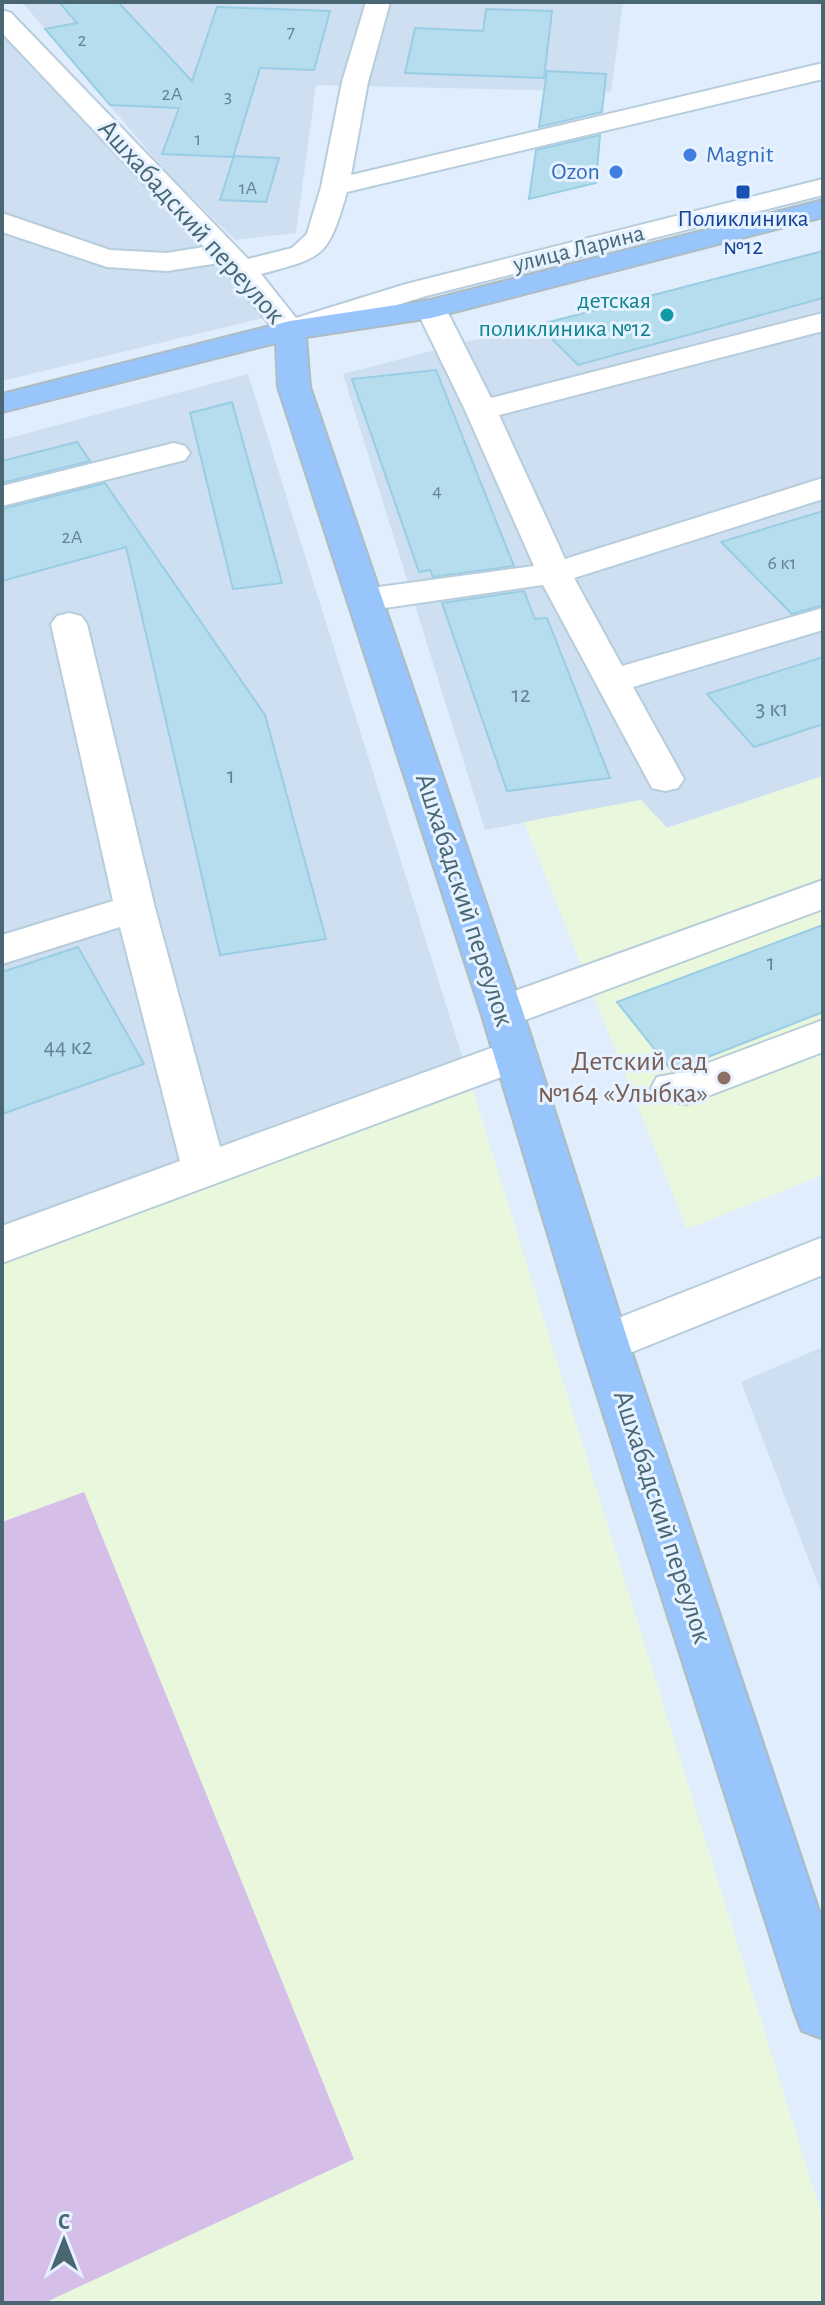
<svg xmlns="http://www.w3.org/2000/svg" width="825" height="2305" viewBox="0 0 825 2305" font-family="'Alegreya Sans',sans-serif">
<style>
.residential{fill:#cddff1}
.education{fill:#e9f8dd}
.green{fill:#d5bfe9}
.building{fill:#b6ddee;stroke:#98cde4;stroke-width:2}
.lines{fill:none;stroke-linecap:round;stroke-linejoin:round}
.minor-casing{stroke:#b7cddb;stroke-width:4}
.major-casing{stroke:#aebcc1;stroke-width:4}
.minor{fill:#fff;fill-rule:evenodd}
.major{fill:#98c5fb;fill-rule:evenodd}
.shop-dot{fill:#3f7fe0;stroke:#e6f2ff;stroke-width:3}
.transit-dot{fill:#1a4fb4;stroke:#e6f2ff;stroke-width:3}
.culture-dot{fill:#0f9aa8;stroke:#e6f2ff;stroke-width:3}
.education-dot{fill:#8d6e63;stroke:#e6f2ff;stroke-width:3}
.labels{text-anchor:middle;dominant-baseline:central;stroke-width:6;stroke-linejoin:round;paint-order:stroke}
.far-number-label{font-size:20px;fill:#648492}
.far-shop-label{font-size:24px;fill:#366cbe;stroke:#e6f2ff;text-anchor:start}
.far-transit-label{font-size:24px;fill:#164399;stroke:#e6f2ff}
.far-street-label{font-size:24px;fill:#486773;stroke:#e6f2ff}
.far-culture-label{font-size:24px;fill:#0d838f;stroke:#e6f2ff;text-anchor:end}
.number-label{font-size:24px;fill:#648492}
.street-label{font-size:28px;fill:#486773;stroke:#e6f2ff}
.education-label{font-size:28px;fill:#785e54;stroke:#e6f2ff;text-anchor:end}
</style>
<rect width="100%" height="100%" fill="#e0edfc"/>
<path class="residential" d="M22 2H623L611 92 316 85 296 233 235 240 167 173Z
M2 24 267 317 2 381Z
M823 250V776L667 828 641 800 485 830 343 374Z
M248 374 469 1078 2 1248V440Z
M823 1347V1597L741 1382Z"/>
<path class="education" d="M823 776V1175L687 1229 524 822 641 800 667 828Z
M469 1078 823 2220V2303H2V1248Z"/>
<path class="green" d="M84 1492 354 2159 44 2303H2V1522Z"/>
<path class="building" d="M59 2H118L192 81 217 7 330 11 314 70 260 68 233 157 162 154 179 108 110 105 45 29 77 23Z
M486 9 552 11 544 78 405 73 415 28 483 31Z
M547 71 606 74 602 112 539 127Z
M600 135 596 183 529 199 536 150Z
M234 156 279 158 266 202 220 200Z
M823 251V298L578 365 538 325Z
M436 370 496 521 514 566 433 577 430 570 419 572 352 379Z
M232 402 282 583 233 589 190 413Z
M77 442 90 461 2 483V461Z
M105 483 265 715 326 939 220 955 126 547 2 581V509Z
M823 511V605L792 614 721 542Z
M524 591 535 619 547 618 610 778 507 791 442 603Z
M823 657V724L754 747 707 694Z
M823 925V1012L672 1071 617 1002Z
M78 947 144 1064 2 1114V972Z"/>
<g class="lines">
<g class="minor-casing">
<path id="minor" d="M366 2H390L368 82 351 175 823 63V79L347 192C328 257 325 257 261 274L296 318 406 284 823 179V195L426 296 290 339 279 336 219 263 167 271 107 267 2 232V213L110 250 167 253 204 247 2 33V10L11 13 248 259 292 248 307 234 321 187 342 82Z
M431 300 442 303 446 309 491 398 823 313V331L499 415 565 559 823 478V499L574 578 622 666 823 608V630L633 687 684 779 678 788 665 791 652 788 543 585 364 611 352 607 347 600 352 593 364 589 534 566 465 410 416 309 420 303Z
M174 443 185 446 190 453 185 460 2 506V486Z
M69 613 81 616 87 624 155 908 220 1147 516 1039 531 1044 537 1055 531 1066 2 1263V1226L180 1161 120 927 2 964V935L113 901 51 624 57 616Z
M823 880V909L517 1023 502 1027 487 1023 481 1012 487 1001Z
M823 1020V1052L687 1104 657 1099 651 1088 657 1077 684 1072Z
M823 1237V1275L605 1363 588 1358 581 1344 588 1330Z"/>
</g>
<g class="major-casing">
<path id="major" d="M823 200V217L431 318 306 337 310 387 523 1012 629 1344 823 1923V2039L802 2031 794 2010 581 1344 481 1012 278 387 276 343 2 412V394L290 321 430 300Z"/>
</g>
<use href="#minor" class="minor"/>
<use href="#major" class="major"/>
</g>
<g class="shop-dot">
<circle cx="690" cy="155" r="8"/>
<circle cx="616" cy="172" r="8"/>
</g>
<rect class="transit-dot" x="735" y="184" width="16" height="16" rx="4"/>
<circle class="culture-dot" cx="667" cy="315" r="8"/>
<circle class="education-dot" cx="724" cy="1078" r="8"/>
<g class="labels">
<g class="far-number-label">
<text x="291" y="32">7</text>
<text x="82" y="40">2</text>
<text x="172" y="94">2А</text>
<text x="228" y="96">3</text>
<text x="198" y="139">1</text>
<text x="248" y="188">1А</text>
<text x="437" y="491">4</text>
<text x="72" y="537">2А</text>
<text x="782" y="563">6 к1</text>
</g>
<g class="far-shop-label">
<text x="706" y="155">Magnit</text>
<text x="600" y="172" text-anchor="end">Ozon</text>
</g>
<g class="far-transit-label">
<text x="743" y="219">Поликлиника<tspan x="743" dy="28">№12</tspan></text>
</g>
<g class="far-street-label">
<text transform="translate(579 249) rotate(-14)">улица Ларина</text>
</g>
<g class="far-culture-label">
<text x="651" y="301">детская<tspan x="651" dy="28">поликлиника №12</tspan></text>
</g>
<g class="number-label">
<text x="521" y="695">12</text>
<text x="772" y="709">3 к1</text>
<text x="231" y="776">1</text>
<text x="771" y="963">1</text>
<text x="68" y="1047">44 к2</text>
</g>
<g class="street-label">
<text transform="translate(191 222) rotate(48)">Ашхабадский переулок</text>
<text transform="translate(464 900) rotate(72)">Ашхабадский переулок</text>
<text transform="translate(662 1517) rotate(72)">Ашхабадский переулок</text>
</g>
<g class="education-label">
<text x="708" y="1062">Детский сад<tspan x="708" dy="32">№164 «Улыбка»</tspan></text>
</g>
</g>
<rect width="825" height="2305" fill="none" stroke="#486773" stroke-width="8"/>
<g transform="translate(64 2241)" stroke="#e6f2ff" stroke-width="6" paint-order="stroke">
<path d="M0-6L14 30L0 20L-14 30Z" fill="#486773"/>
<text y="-12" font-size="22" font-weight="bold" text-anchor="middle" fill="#486773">С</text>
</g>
</svg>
